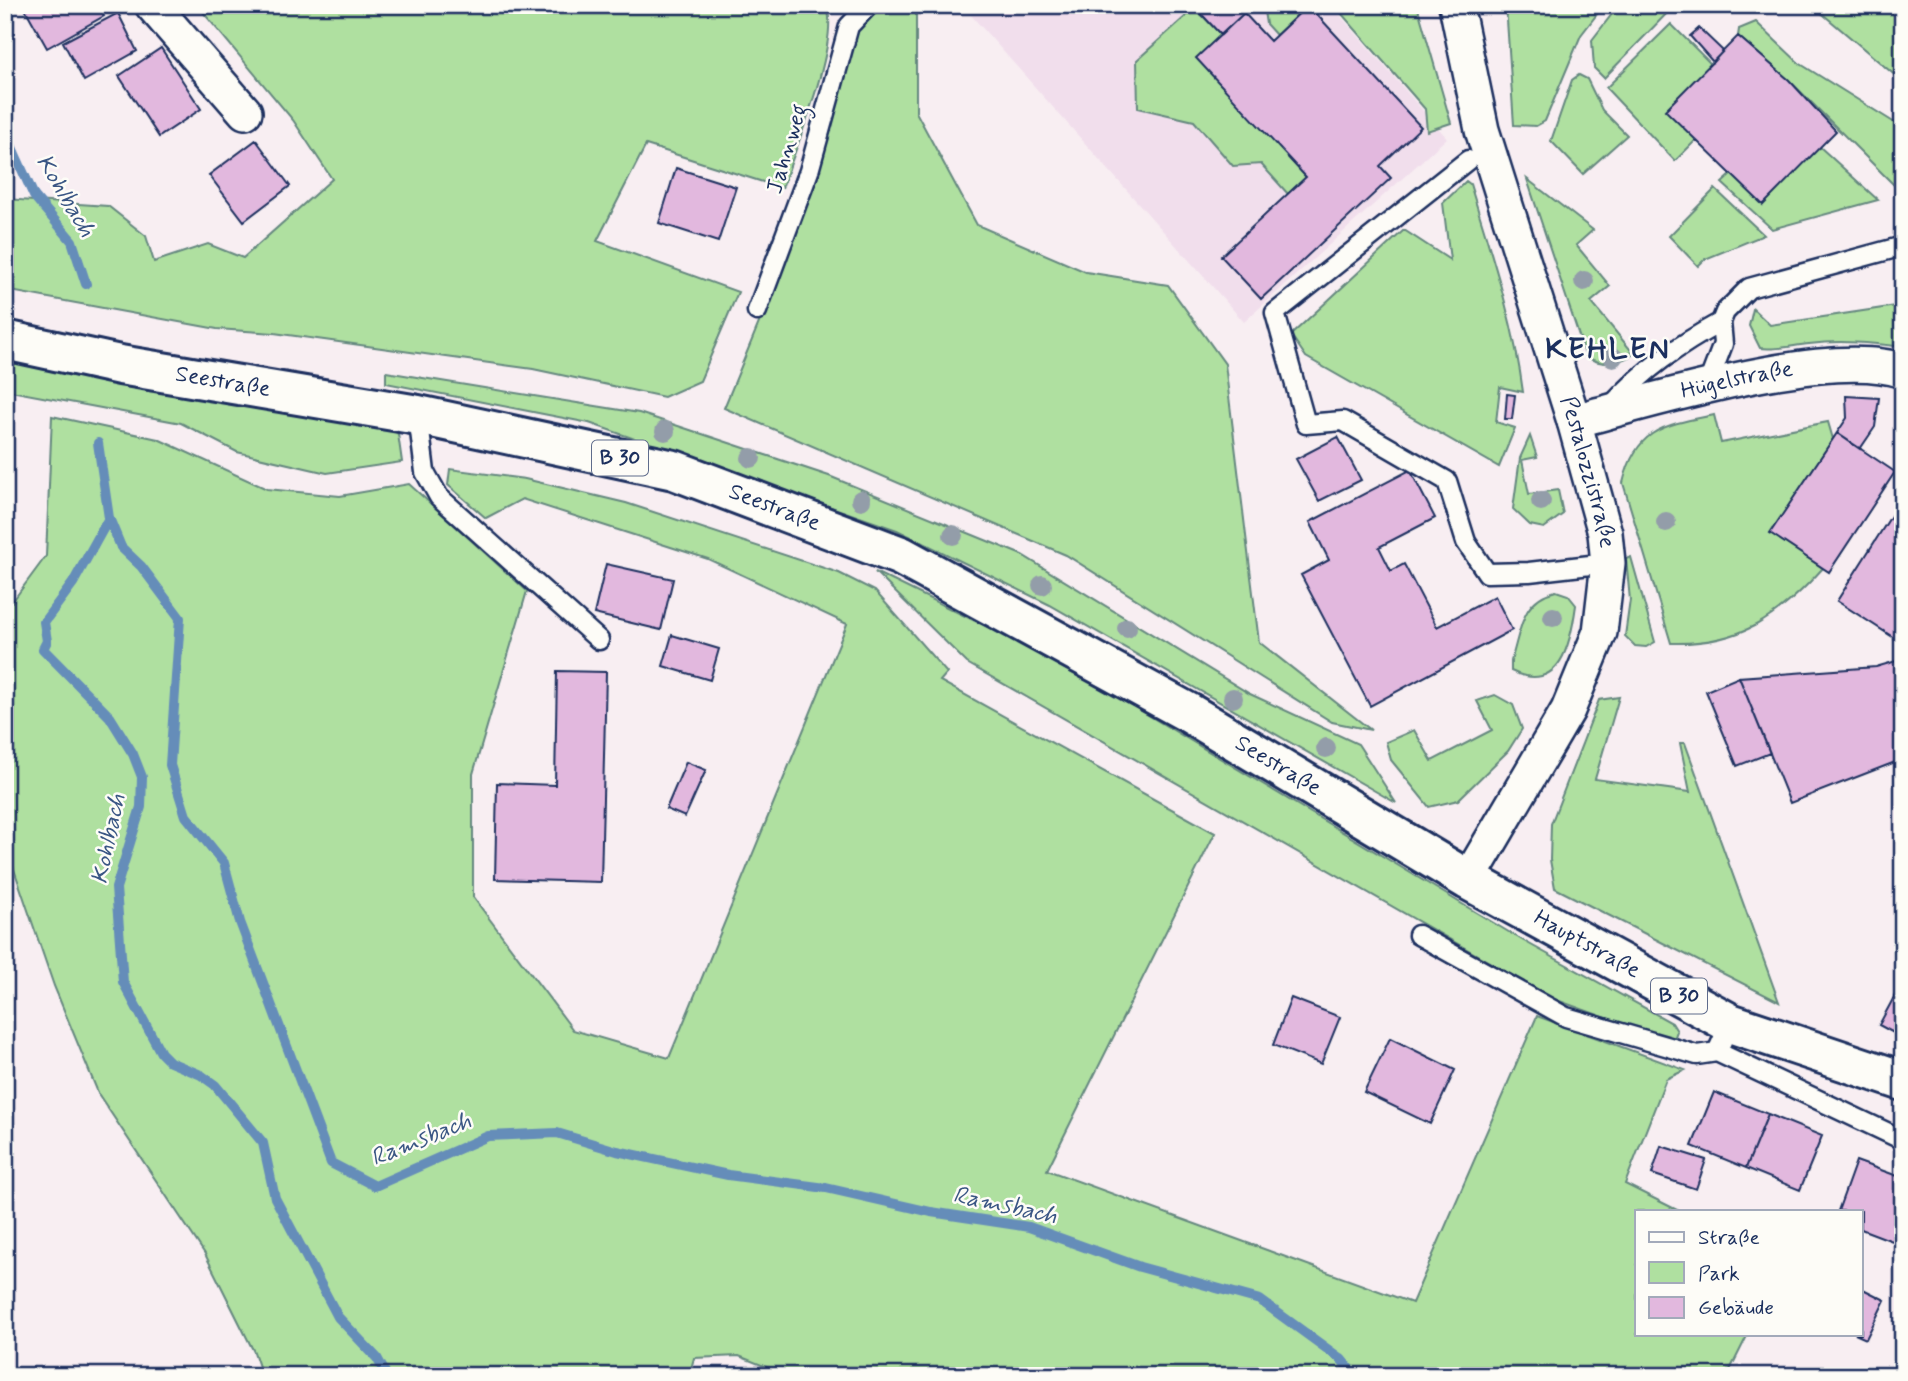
<svg xmlns="http://www.w3.org/2000/svg" width="1908" height="1381" viewBox="0 0 1908 1381" font-family="Mynerve,sans-serif">
<style>
.built{fill:#f1deec}
.green{fill:#afe0a0;stroke:#65887f;stroke-width:2}
.lines{fill:none;stroke-linecap:round;stroke-linejoin:round}
.stream{stroke:#658db9;stroke-width:10}
.building{fill:#e2b8de;stroke:#1b2f5e;stroke-width:2}
.service-casing{stroke:#1b2f5e;stroke-width:23}
.minor-casing{stroke:#1b2f5e;stroke-width:38}
.primary-casing{stroke:#1b2f5e;stroke-width:44}
.service{stroke:#fdfcf7;stroke-width:18}
.minor{stroke:#fdfcf7;stroke-width:33}
.primary{stroke:#fdfcf7;stroke-width:38}
.tree{fill:#939da9}
.labels{text-anchor:middle;dominant-baseline:central;stroke-width:5;stroke-linejoin:round;paint-order:stroke}
.shield{fill:#fdfcf7;stroke:#5f6c8c;stroke-width:2}
.shield-label{font-size:21px;font-weight:bold;fill:#1b2f5e}
.street-label{font-size:23px;fill:#1b2f5e;stroke:#fdfcf7}
.water-label{font-size:24px;font-style:italic;fill:#3a5684;stroke:#fdfcf7}
.district-label{font-size:30px;font-weight:bold;letter-spacing:2px;fill:#1b2f5e;stroke:#fdfcf7}
</style>
<rect width="100%" height="100%" fill="#f8eef2"/>
<filter id="ink" filterUnits="userSpaceOnUse"><feTurbulence type="fractalNoise" baseFrequency=".0143" numOctaves="2"/><feDisplacementMap in="SourceGraphic" scale="14" xChannelSelector="R" yChannelSelector="G"/><feConvolveMatrix kernelMatrix="1 2 1 2 8 2 1 2 1" color-interpolation-filters="sRGB"/></filter>
<g filter="url(#ink)">
<path class="built" d="M962 5H1331L1447 138 1244 322Z"/>
<path class="green" d="M197 5H826C842 37 794 153 782 188L646 145 597 241 738 292 700 381 664 397 533 369 274 333 217 329 5 290V199L108 206 146 236 154 262 208 244 243 258 332 179 293 120Z
M879 5H916V112L977 225 1086 272 1168 285 1225 364 1259 642 1371 730 1332 722 1066 555 724 408 798 228 857 28Z
M1263 5H1308L1276 35 1266 24Z
M1334 5H1417L1451 123 1427 131 1425 109Z
M1506 5H1604L1581 35 1545 121 1536 126 1514 125Z
M1619 5H1675L1604 78 1594 68 1592 40Z
M1812 5H1884L1903 21V82Z
M1195 8 1221 35 1197 58 1306 177 1288 194 1261 164 1233 166 1194 121 1138 108 1137 60Z
M1756 22 1799 63 1903 128V194L1789 80 1738 36 1739 29Z
M1671 24 1711 64 1696 140 1675 161 1606 88Z
M1579 75 1587 79 1602 110 1627 135 1583 174 1551 141 1572 80Z
M1820 147 1878 200 1772 229 1722 183 1732 174 1763 204Z
M1527 179 1593 230 1576 245 1610 286 1591 302 1634 354C1615 364 1606 367 1586 357Z
M1466 181 1470 184C1491 253 1514 321 1523 392L1500 387 1496 422 1515 428 1499 467 1306 357 1291 335 1404 230 1450 260 1443 203Z
M1715 189 1764 235 1705 259 1698 266 1669 236Z
M1903 305V347C1871 343 1841 340 1809 344 1791 346 1777 350 1760 348L1749 326 1753 309 1770 325Z
M5 357 382 421 398 434 402 462 327 473 237 452 181 423 5 390Z
M386 372 639 413 829 476 1022 555 1250 694 1358 744 1396 803 1050 605 897 530 589 423 386 383Z
M1714 415 1721 443 1828 422 1833 439 1771 533 1823 568C1778 618 1740 645 1671 643L1623 483C1636 428 1665 425 1714 415Z
M52 416 158 439 267 489 340 496 409 484 527 591 473 774V897L573 1030 669 1058 847 624 708 559 522 499 486 518 448 485 450 469 525 479 626 503 839 573 875 591 947 673 940 681 1215 833 1047 1170 1412 1303 1537 1016 1685 1070 1666 1079 1625 1184 1679 1211H1637V1334H1748L1727 1376H789L739 1356 694 1358 689 1376H262L254 1352 205 1254 99 1095 54 986 5 843V603L12 602 46 556Z
M1530 436 1537 457 1522 460 1529 494 1558 490 1563 514 1544 528 1530 525 1513 509 1520 458Z
M1631 557 1655 642 1646 647 1635 646 1625 636 1630 600 1626 559Z
M875 572 1065 665 1522 940 1672 1023 1677 1031 1674 1039 1667 1040 1554 999 967 663Z
M1556 591 1568 595 1576 605C1571 642 1561 695 1511 671V661C1521 630 1521 599 1556 591Z
M1495 695 1513 705 1522 729 1508 751 1458 800 1429 807 1391 760 1386 742 1414 730 1432 761 1492 730 1477 701Z
M1619 697 1595 779 1690 792 1680 743H1685L1779 1002 1555 888 1550 860 1551 824 1599 700Z"/>
<g class="lines">
<path class="stream" d="M5 132 34 196 72 241 86 284
M98 443 109 518 73 583 44 622 47 641 43 649 110 717 133 754 142 777 141 807 116 888 123 982 161 1053 170 1062 201 1075 215 1085 263 1143 275 1198 338 1317 377 1358 387 1376
M109 518 121 547 141 566 180 618 170 765 186 816 224 863 240 922 331 1163 375 1186 488 1136 557 1133 617 1151 728 1175 826 1188 931 1212 1029 1227 1140 1267 1260 1300 1341 1359 1355 1376"/>
</g>
<path class="building" d="M23 5H99L104 16 47 48Z
M1193 5H1236L1244 13 1221 35Z
M1308 5 1421 127 1380 166 1391 178 1261 299 1221 256 1306 177 1196 58 1244 13 1270 41Z
M118 13 137 51 84 81 63 42Z
M1699 28 1723 51 1713 62 1690 36Z
M1738 36 1789 80 1836 131 1763 205 1665 110Z
M161 48 201 109 159 137 119 76Z
M256 140 290 186 244 221 209 175Z
M676 168 736 187 718 242 659 223Z
M1507 394 1515 395 1512 419H1505Z
M1846 396 1879 398 1875 427 1860 449 1837 433 1847 418Z
M1837 433 1895 472 1829 572 1770 533Z
M1338 437 1361 480 1319 501 1296 459Z
M1410 470 1435 518 1379 547 1391 571 1404 564 1437 627 1495 596 1512 630 1370 706 1301 575 1329 560 1310 522Z
M1903 497V628L1896 639 1837 601Z
M606 564 673 579 661 630 594 614Z
M672 635 719 649 710 680 663 666Z
M1903 659V724L1900 726 1903 759 1790 803 1739 677 1876 667Z
M557 671 606 672 601 882 495 879 497 783 555 785Z
M1739 677 1770 753 1737 766 1706 691Z
M686 762 706 770 685 817 666 809Z
M1900 986 1903 988V1038L1879 1025Z
M1291 998 1340 1017 1321 1064 1273 1045Z
M1390 1038 1455 1070 1430 1124 1364 1092Z
M1714 1092 1768 1114 1746 1168 1692 1146Z
M1768 1114 1822 1136 1800 1190 1746 1168Z
M1661 1146 1706 1160 1696 1189 1652 1174Z
M1856 1161 1903 1178V1245L1861 1229V1211H1838Z
M1861 1288 1885 1300 1866 1339 1855 1334H1861Z"/>
<g class="lines">
<g class="service-casing">
<path id="service" d="M1468 160 1275 313 1306 424 1343 421 1447 481 1466 542 1487 573 1529 572 1608 563
M757 311 809 171 849 26 869 5
M1707 386 1723 344 1721 322 1725 312 1749 288 1903 246
M1611 406C1643 370 1679 345 1721 322
M418 415 425 472 439 497 599 640
M1418 935 1566 1017 1697 1055 1717 1052 1730 1023
M1717 1052 1903 1140"/>
</g>
<g class="minor-casing">
<g id="minor">
<path d="M152 5 245 112"/>
<path id="s1" d="M1456 5 1482 130 1574 421 1605 533 1608 563 1600 632 1568 710 1468 880"/>
<path id="s2" d="M1574 421C1651 401 1831 345 1903 371"/>
</g>
</g>
<g class="primary-casing">
<g id="primary">
<path id="s3" d="M5 340 120 365 418 415 674 470 901 556 1189 713 1468 880 1730 1023 1903 1081"/>
</g>
</g>
<use href="#service" class="service"/>
<use href="#minor" class="minor"/>
<use href="#primary" class="primary"/>
</g>
<g class="tree">
<circle cx="1584" cy="281" r="10"/>
<circle cx="1613" cy="357" r="10"/>
<circle cx="665" cy="431" r="10"/>
<circle cx="751" cy="458" r="10"/>
<circle cx="861" cy="500" r="10"/>
<circle cx="1541" cy="501" r="10"/>
<circle cx="1666" cy="522" r="10"/>
<circle cx="953" cy="535" r="10"/>
<circle cx="1042" cy="585" r="10"/>
<circle cx="1553" cy="617" r="10"/>
<circle cx="1127" cy="628" r="10"/>
<circle cx="1233" cy="698" r="10"/>
<circle cx="1326" cy="748" r="10"/>
</g>
</g>
<g class="labels">
<g class="shield">
<rect x="592" y="440.5" width="56" height="35" rx="5"/>
<rect x="1651" y="978.5" width="56" height="35" rx="5"/>
</g>
<g class="shield-label">
<text x="620" y="458">B 30</text>
<text x="1679" y="996">B 30</text>
</g>
<g class="street-label">
<text transform="translate(788 149) rotate(-73)">Jahnweg</text>
<text stroke="none"><textPath href="#s3" startOffset="222">Seestraße</textPath></text>
<text stroke="none"><textPath href="#s2" startOffset="168">Hügelstraße</textPath></text>
<text stroke="none"><textPath href="#s1" startOffset="486">Pestalozzistraße</textPath></text>
<text stroke="none"><textPath href="#s3" startOffset="789">Seestraße</textPath></text>
<text stroke="none"><textPath href="#s3" startOffset="1356">Seestraße</textPath></text>
<text stroke="none"><textPath href="#s3" startOffset="1713">Hauptstraße</textPath></text>
</g>
<g class="water-label">
<text transform="translate(65 196) rotate(59)">Kohlbach</text>
<text transform="translate(109 839) rotate(-78)">Kohlbach</text>
<text transform="translate(421 1140) rotate(-22)">Ramsbach</text>
<text transform="translate(1005 1206) rotate(12)">Ramsbach</text>
</g>
<g class="district-label">
<text x="1608" y="349">KEHLEN</text>
</g>
</g>
<rect width="1908" height="1381" fill="none" stroke="#fdfcf7" stroke-width="28"/>
<rect x="14" y="14" width="1880" height="1353" fill="none" stroke="#1b2f5e" stroke-width="2.5" filter="url(#ink)"/>
<rect x="1635" y="1210" width="228" height="126" fill="#fdfcf7" stroke="#a3aaba" stroke-width="2"/>
<rect x="1649" y="1232" width="35" height="10" fill="#fdfcf7" stroke="#a3aaba" stroke-width="2"/>
<text x="1698" y="1244" font-size="21" fill="#1b2f5e">Straße</text>
<rect x="1649" y="1262" width="35" height="21" fill="#afe0a0" stroke="#a3aaba" stroke-width="2"/>
<text x="1698" y="1280" font-size="21" fill="#1b2f5e">Park</text>
<rect x="1649" y="1297" width="35" height="21" fill="#e2b8de" stroke="#a3aaba" stroke-width="2"/>
<text x="1698" y="1314" font-size="21" fill="#1b2f5e">Gebäude</text>
</svg>
